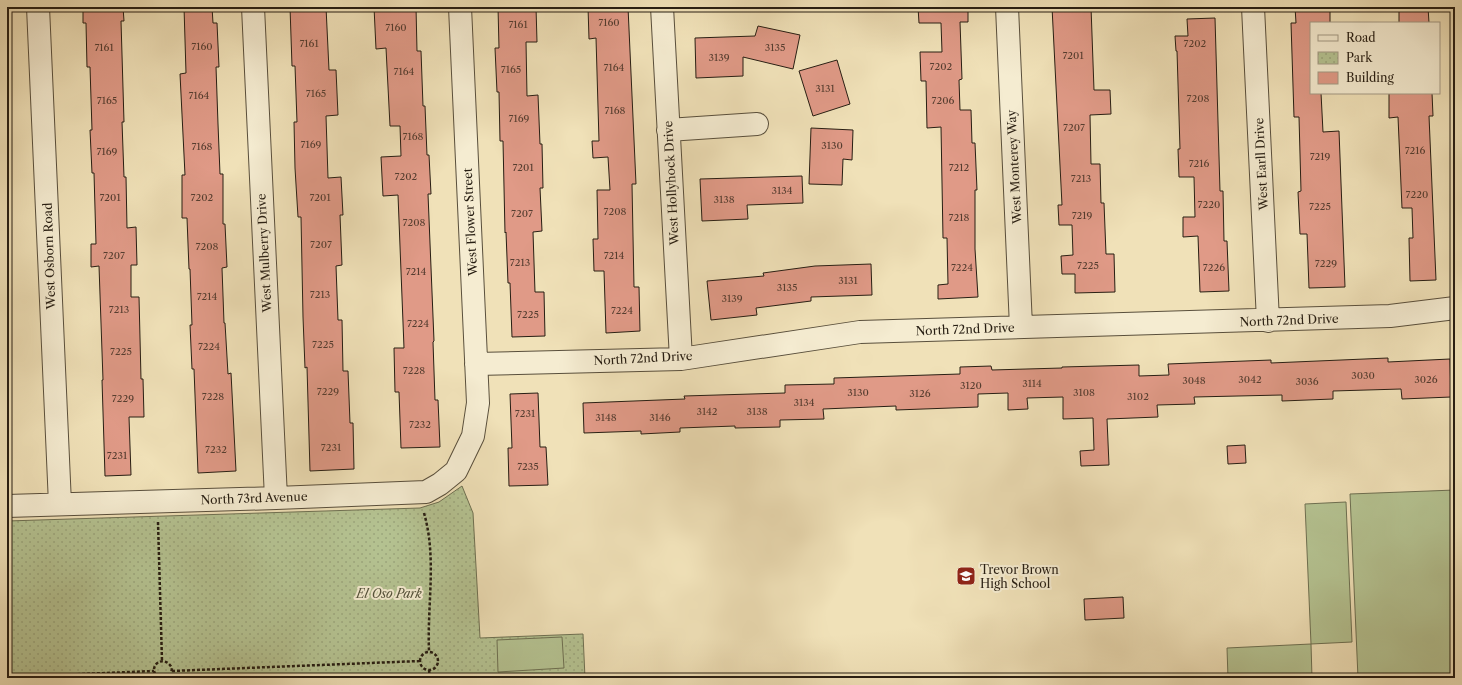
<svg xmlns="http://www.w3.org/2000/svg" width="1462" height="685" viewBox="0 0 1462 685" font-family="'Libre Caslon Text',serif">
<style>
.park{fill:url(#park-dots);stroke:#6e7052}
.garden{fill:#b5c392;stroke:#6e7052}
.building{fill:#e09a87;stroke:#271e13}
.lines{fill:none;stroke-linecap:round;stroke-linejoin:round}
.minor-casing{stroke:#594f3c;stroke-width:24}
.path{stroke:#271e13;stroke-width:2.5;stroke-dasharray:3 2;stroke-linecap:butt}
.minor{stroke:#f5ecd1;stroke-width:22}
.labels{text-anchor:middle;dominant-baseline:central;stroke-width:4;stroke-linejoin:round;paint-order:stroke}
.number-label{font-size:10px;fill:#553d30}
.street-label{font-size:12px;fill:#271e13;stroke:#f5ecd1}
.poi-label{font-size:12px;fill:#271e13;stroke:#f5ecd1;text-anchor:start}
.park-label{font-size:12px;font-style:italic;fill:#525039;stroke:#f5ecd1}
</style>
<defs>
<pattern id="park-dots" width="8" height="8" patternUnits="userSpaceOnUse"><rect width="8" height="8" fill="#b5c392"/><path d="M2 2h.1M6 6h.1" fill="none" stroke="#9ca77d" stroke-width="1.8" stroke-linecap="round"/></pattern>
</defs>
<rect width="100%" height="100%" fill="#f0e1b8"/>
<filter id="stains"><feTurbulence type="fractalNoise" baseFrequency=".005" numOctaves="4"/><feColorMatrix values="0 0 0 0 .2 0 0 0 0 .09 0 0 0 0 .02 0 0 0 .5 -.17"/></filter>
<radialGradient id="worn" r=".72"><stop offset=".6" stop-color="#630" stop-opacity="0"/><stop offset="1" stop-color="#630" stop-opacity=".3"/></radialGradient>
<path class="park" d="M462 486 473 513 480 638 583 634 585 678H7V521L420 508 439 502Z"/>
<path class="garden" d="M1455 490V678H1358L1350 494Z
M1346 502 1352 642 1311 644 1312 678H1228L1227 648 1311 644 1305 504Z
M562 637 564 668 498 672 497 640Z"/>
<path class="building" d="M83 7H123L124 21H121L124 122H122L124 177H126L127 228 136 227 137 265H131V297H139L141 379H143L144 417H129L131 475 105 476 102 380H103L99 266 91 267V244H96L94 173H92L90 130H92L90 67H87L86 23H83Z
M184 7H212L213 23H217L219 67H216L218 124 220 174H223V224H225L227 267 222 268 224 323H225L228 374 231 373 236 471 198 473 194 369H192L190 325H192L190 269H189L187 218H182V175H185L180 74 186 73Z
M290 7H326L329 70H336L338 115 326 116 328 178 341 177 343 215H340L342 265 336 266 338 320H342L343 371H348L350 423H353L354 469 310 471 307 367 305 368 303 317 301 217H298L295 168 294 122H297L295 66H292Z
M374 7H416L417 51H421L423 106H425L427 155H429L431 194H428L434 341 433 342 435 400H438L440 447 401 448 399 392H395L394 348H404L398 195 383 196 381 157 401 156 400 126H390L386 48 376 49Z
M498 7H536L537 42H526L527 96 538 95 540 144H542L543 188H540L542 231 533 232 535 292H544L545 336 512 337 510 283H508L506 232 505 233 503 141H500L499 92H497L495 48H499Z
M588 7H628L636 184H632L634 287H639L640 331 606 333 604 271H594L593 239H598L597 190H610L608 157 593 158 592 141H599L596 38 589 39Z
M918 7H968V22H960L962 79 959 80 960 110H971L972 143H975L977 190H975V249L978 297 938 299V285L948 284 947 238H943L941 127 927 128 926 81H921L920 52H942L941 23H919Z
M1052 7H1091L1094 90H1110L1111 114 1090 115 1091 164H1100L1101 203H1104L1106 254H1114L1115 292 1075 293V274H1062L1061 256 1073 255 1072 225H1059L1058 205H1062Z
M1295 7H1330V23H1311V93H1321L1323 132 1339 131 1345 287 1309 288 1307 234H1300L1298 192 1301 191 1299 117H1294L1291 23H1296Z
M1399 7H1428L1429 23H1399Z
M1215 18 1220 191H1223L1224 241H1227L1229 291 1200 292 1198 236 1183 237V217H1195L1194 177H1179L1178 149H1180L1177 51H1176L1175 36H1188L1187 19Z
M758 26 800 35 793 69 743 57V76L696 78 695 38 755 36Z
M837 60 850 104 813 116 799 71Z
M1389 93H1432L1433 116H1429L1436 280 1410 281 1409 238H1413L1412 208H1402L1398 117 1389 118Z
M811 128 853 130 852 160 843 159 842 185 809 184Z
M802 176 803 203 747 205 748 219 702 221 700 179Z
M871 264 872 295 811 297V301L756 308 757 315 711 320 707 281 764 276 763 273 815 266Z
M1388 358V362L1450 359 1451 397 1402 399 1401 389 1333 391V399L1282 401V395L1194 397 1195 404 1157 405 1158 417 1107 419 1109 465 1081 466 1080 451 1094 450 1093 418 1063 419V397L1027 398 1028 409 1008 410V393L978 394V407L896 410V406L823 409 824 419 780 420V427L735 428V426L680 428V432L641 434V431L584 433 583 403 685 399 684 396 785 393V385L834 384V378L960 374V367L991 366 992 370 1062 368V367L1139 365V376L1169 375 1168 364 1271 360V363Z
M538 393 540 447H546L548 485 509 486 508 448H512L510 394Z
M1245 445 1246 463 1228 464 1227 446Z
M1123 597 1124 618 1085 620 1084 599Z"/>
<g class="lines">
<g class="minor-casing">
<path id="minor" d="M38 7 60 504
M253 7 276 498
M662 7 681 359
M1007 7 1021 327
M1253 7 1268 321
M668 130 757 124
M476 364 681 359 860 332 1390 316 1455 308
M7 506 276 498 426 492 440 484 456 471 473 436 478 403 460 7"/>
</g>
<path class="path" d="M424 513C437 558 427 605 429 651
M158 522 162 661
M420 661a9 9 0 1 1 18 0a9 9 0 1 1-18 0Z
M429 670 430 678
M172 671 420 661
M7 677 154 671
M158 678C146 666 164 653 172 668L171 674 168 678"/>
<use href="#minor" class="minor"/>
</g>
<defs>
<g id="school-square" transform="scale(1)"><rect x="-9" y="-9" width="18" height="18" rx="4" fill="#8f2418" stroke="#f5ecd1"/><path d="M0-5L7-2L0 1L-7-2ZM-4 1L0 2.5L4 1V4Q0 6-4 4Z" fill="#fff"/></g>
</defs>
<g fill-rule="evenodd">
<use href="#school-square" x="966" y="576"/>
</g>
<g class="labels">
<g class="number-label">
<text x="609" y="22">7160</text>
<text x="518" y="24">7161</text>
<text x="396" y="27">7160</text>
<text x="309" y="43">7161</text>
<text x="1195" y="43">7202</text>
<text x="202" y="46">7160</text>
<text x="104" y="47">7161</text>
<text x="775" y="47">3135</text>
<text x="1073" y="55">7201</text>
<text x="719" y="57">3139</text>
<text x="941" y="66">7202</text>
<text x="614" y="67">7164</text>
<text x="511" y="69">7165</text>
<text x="404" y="71">7164</text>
<text x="825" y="88">3131</text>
<text x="316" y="93">7165</text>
<text x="199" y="95">7164</text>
<text x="1198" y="98">7208</text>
<text x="107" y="100">7165</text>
<text x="943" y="100">7206</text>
<text x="615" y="110">7168</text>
<text x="519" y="118">7169</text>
<text x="1074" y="127">7207</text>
<text x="413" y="136">7168</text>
<text x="311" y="144">7169</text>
<text x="832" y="145">3130</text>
<text x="202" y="146">7168</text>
<text x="1415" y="150">7216</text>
<text x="107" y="151">7169</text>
<text x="1320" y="156">7219</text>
<text x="1199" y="163">7216</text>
<text x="523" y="167">7201</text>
<text x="959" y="167">7212</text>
<text x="406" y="176">7202</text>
<text x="1081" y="178">7213</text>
<text x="782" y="190">3134</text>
<text x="1417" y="194">7220</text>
<text x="110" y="197">7201</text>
<text x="202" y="197">7202</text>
<text x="320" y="197">7201</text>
<text x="724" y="199">3138</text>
<text x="1209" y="204">7220</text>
<text x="1320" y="206">7225</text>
<text x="615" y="211">7208</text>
<text x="522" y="213">7207</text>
<text x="1082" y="215">7219</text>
<text x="959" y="217">7218</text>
<text x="414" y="222">7208</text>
<text x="321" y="244">7207</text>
<text x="207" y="246">7208</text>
<text x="114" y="255">7207</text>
<text x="614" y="255">7214</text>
<text x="520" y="262">7213</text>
<text x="1326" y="263">7229</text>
<text x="1088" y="265">7225</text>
<text x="962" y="267">7224</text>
<text x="1214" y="267">7226</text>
<text x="416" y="271">7214</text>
<text x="848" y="280">3131</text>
<text x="787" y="287">3135</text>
<text x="320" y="294">7213</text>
<text x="207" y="296">7214</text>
<text x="732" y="298">3139</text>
<text x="119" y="309">7213</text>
<text x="622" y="310">7224</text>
<text x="528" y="314">7225</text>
<text x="418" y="323">7224</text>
<text x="323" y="344">7225</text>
<text x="209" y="346">7224</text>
<text x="121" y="351">7225</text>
<text x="414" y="370">7228</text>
<text x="1363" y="375">3030</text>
<text x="1250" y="379">3042</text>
<text x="1426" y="379">3026</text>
<text x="1194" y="380">3048</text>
<text x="1307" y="381">3036</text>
<text x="1032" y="383">3114</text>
<text x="971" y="385">3120</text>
<text x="328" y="391">7229</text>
<text x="858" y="392">3130</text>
<text x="1084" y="392">3108</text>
<text x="920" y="393">3126</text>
<text x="213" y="396">7228</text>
<text x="1138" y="396">3102</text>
<text x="123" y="398">7229</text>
<text x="804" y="402">3134</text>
<text x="707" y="411">3142</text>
<text x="757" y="411">3138</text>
<text x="525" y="413">7231</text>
<text x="606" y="417">3148</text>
<text x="660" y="417">3146</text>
<text x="420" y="424">7232</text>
<text x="331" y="447">7231</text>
<text x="216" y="449">7232</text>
<text x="117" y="455">7231</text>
<text x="528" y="466">7235</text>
</g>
<g class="street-label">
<text transform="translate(1261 164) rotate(-93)">West Earll Drive</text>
<text transform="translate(1014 167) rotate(-93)">West Monterey Way</text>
<text transform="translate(671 183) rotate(-93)">West Hollyhock Drive</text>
<text transform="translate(470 222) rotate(-93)">West Flower Street</text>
<text transform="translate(264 253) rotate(-93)">West Mulberry Drive</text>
<text transform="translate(49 256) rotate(-92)">West Osborn Road</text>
<text transform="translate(1289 320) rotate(-2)">North 72nd Drive</text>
<text transform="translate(965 329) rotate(-2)">North 72nd Drive</text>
<text transform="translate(643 358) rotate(-3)">North 72nd Drive</text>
<text transform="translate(254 498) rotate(-2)">North 73rd Avenue</text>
</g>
<g class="poi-label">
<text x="980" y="569">Trevor Brown<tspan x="980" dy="14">High School</tspan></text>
</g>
<g class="park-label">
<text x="389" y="593">El Oso Park</text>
</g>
</g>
<rect width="1462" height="685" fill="none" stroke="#f0e1b8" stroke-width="24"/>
<rect x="8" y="8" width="1446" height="669" fill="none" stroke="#271e13" stroke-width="2"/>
<rect x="12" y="12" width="1438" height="661" fill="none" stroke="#271e13"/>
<rect x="1310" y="22" width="130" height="72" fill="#f5ecd1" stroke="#a39a85"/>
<rect x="1318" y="35" width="20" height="6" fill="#f5ecd1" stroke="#a39a85"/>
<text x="1346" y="42" font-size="12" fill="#271e13">Road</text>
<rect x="1318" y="52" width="20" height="12" fill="url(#park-dots)" stroke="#a39a85"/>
<text x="1346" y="62" font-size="12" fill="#271e13">Park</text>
<rect x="1318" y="72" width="20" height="12" fill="#e09a87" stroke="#a39a85"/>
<text x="1346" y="82" font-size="12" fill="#271e13">Building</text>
<rect width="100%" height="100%" filter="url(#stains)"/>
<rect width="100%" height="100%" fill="url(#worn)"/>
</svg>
